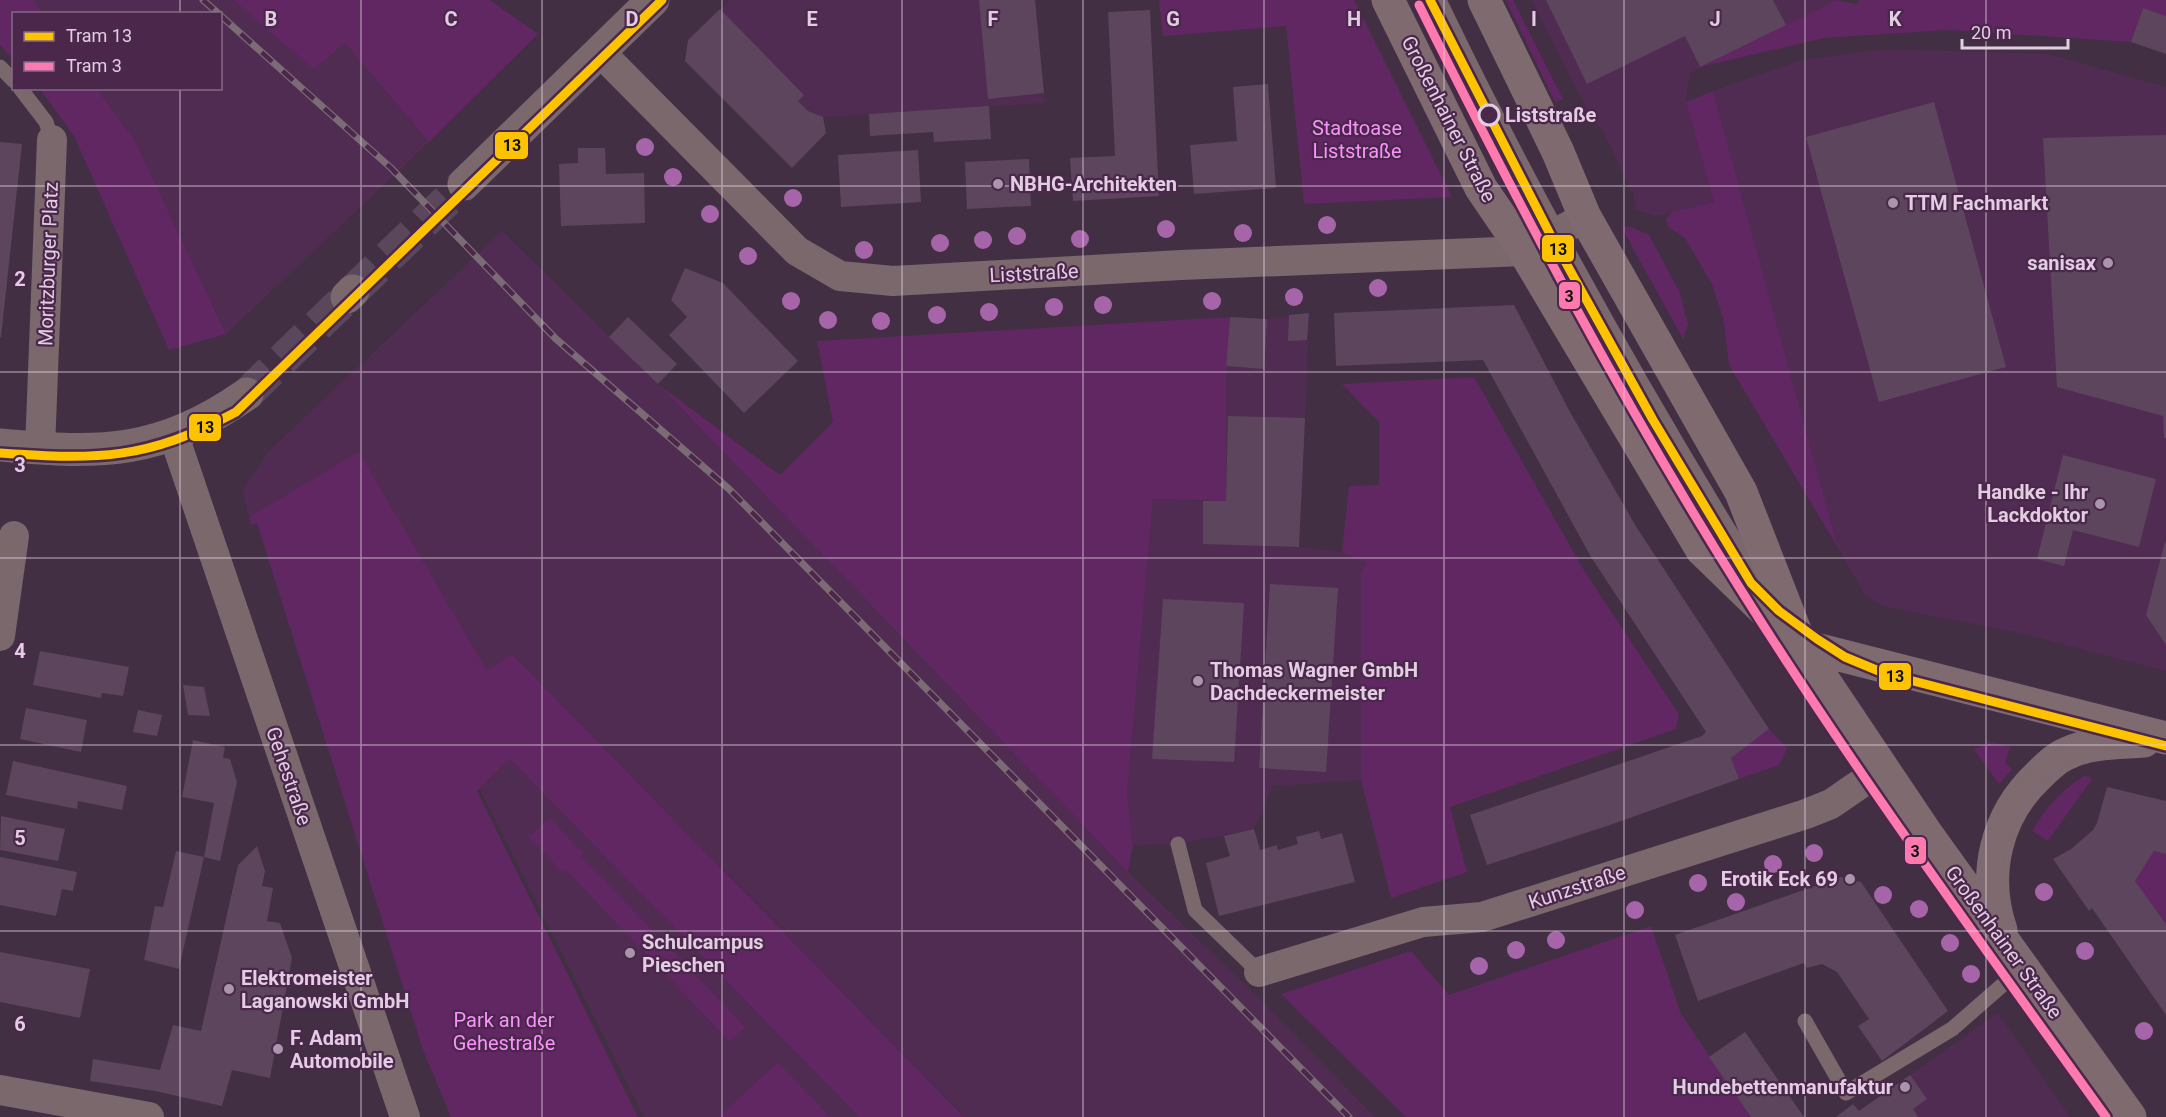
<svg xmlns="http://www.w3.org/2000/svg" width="2166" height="1117" viewBox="0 0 2166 1117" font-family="Roboto,sans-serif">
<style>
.built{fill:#512c52}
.green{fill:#612763}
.building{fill:#5c455d}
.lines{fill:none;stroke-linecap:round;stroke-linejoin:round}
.tertiary-tunnel{stroke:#5a475b;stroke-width:33;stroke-dasharray:33 16;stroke-linecap:butt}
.service{stroke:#7a686c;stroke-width:15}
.minor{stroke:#7a686c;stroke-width:30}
.tertiary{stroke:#7a686c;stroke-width:33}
.secondary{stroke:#7e6a6f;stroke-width:33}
.tram{stroke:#7b6b74;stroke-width:1.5}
.rail-casing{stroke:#7b6b74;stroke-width:7}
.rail{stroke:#4a274b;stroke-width:4.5;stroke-dasharray:14;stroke-linecap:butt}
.tram-1-casing{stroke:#4a274b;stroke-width:14}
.tram-2-casing{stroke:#4a274b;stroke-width:14}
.tram-1{stroke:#fdc300;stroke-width:9}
.tram-2{stroke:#fe7aae;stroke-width:9}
.tree{fill:#a765a9}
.grid{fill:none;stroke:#e2cde2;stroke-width:1.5;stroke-opacity:0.55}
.stop-dot{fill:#4a274b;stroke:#e2cde2;stroke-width:3}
.poi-dot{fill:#aa96aa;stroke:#4a274b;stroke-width:2}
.labels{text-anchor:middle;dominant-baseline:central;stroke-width:4.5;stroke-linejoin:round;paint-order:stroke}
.stop-label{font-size:20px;font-weight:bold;fill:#e2cde2;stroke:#4a274b;text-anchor:start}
.street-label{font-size:20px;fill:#e2cde2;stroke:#4a274b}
.park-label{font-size:20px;fill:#f992fc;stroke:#4a274b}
.poi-label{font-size:20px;font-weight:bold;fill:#e2cde2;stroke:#4a274b;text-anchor:start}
.grid-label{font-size:20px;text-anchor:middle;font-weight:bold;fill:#e2cde2;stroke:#4a274b;stroke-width:4.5;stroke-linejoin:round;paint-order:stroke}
.line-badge{stroke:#4a274b;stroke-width:2}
.pale-badge-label{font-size:16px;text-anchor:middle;font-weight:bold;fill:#111}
</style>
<rect width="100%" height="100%" fill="#422f43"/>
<path class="built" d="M33 0H233L314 68 345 43 429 142 226 334 135 141 97 89 220 88V14L43 13Z
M730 0H1035L1045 103 823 117 808 111 798 101 804 94 763 54 719 95 685 61 688 40Z
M1531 0H1837L1690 73 1686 102 1714 202 1656 216 1636 210 1633 194 1603 131 1591 117Z
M1883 49 2048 54 2166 87V671L2021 633 1882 606 1865 595 1838 548 1713 91 1798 61Z
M502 231 658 384 1128 872 1260 999 1375 1117H965L512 654 487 672 359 453 249 517 242 491 268 452Z
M1309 313 1302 500 1226 501V366L1230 317 1267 319Z
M1153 499 1203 501V544L1299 547 1342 552 1368 561 1361 573V780L1273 786 1254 829 1178 844 1133 845 1127 795Z
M510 759 859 1117H644L480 789Z
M1998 1013 2070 1117H1836L1853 1104 1859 1111Z"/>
<path class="green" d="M0 0H33L43 13 14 14 13 59 0 45Z
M233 0H490L538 34 429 142 345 43 314 69Z
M1159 0H1354L1452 197 1304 204 1286 26 1163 36Z
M1506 0H1513L1563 99 1555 102Z
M1837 0 1857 4 1859 0H2166V16L2143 8 2131 42 1948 30 1824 38 1700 67Z
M40 89H97L135 141 226 334 169 350 74 136Z
M1713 91 1838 548 1729 365 1723 318 1712 284 1685 238 1668 227 1666 219 1672 212 1714 202 1686 102Z
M1628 226 1649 235 1680 293 1688 325 1683 339 1622 228Z
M1230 317 1226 366V501L1153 499 1127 795 1133 845 1128 872 658 384 780 475 833 422 817 341Z
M1474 377 1585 572 1679 714 1676 729 1450 807 1467 872 1391 898 1361 780V573L1367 562 1342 552 1349 486 1379 485V422L1342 384Z
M359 452 487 671 512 654 964 1117H859L510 759 477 791 638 1117H451L423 1050 257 523 251 525 249 517Z
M1769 729 1787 749 1779 765 1739 779 1731 758Z
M1989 742 2010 747 2005 763 2012 769 1999 784 1974 749Z
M2086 775 2092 779 2048 841 2032 831C2047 806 2061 790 2086 775Z
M550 818 583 853 581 856 745 1027 730 1042 566 870 563 873 529 837Z
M2154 851 2166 854V924L2135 881Z
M1651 926 1681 1014 1751 1117H1406L1281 994 1411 951 1449 995Z
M778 1062 830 1117H719Z"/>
<path class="building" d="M979 0H1035L1044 93 988 99Z
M1546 0H1773L1786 25 1700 67 1685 36 1587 84Z
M2143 8 2166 16V54L2131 42Z
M720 9 804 95 798 101 808 111 823 117 826 133 792 168 685 61 688 40Z
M1150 10 1159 196 1073 201 1070 158 1115 156 1108 12Z
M1268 84 1276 188 1194 194 1190 145 1237 141 1233 87Z
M1934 102 2006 367 1879 402 1806 137Z
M989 106 991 139 934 142 933 132 870 136 869 114Z
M2166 135V438H2164L2163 416 2057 387 2043 138Z
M0 142 22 144 1 337H0Z
M578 148H605L606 174 644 173 645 223 561 226 559 164 578 163Z
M918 150 921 202 841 207 838 155Z
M1029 159 1031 206 967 209 965 162Z
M685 268 723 283 798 361 744 413 669 335 687 317 671 300Z
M1514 305 1570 412 1637 528 1769 729 1731 758 1739 779 1610 825 1487 865 1470 815 1702 736 1706 732 1591 557 1483 360 1336 366 1334 313Z
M1309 313 1307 340 1288 341 1289 315Z
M628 317 677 364 658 384 609 337Z
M1230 317 1267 319 1264 369 1226 366Z
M1228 416 1305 418 1299 547 1203 544V501H1226Z
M2063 455 2156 479 2139 547 2073 530 2064 566 2037 559Z
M2165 542H2166V645L2146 615Z
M1270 584 1338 588 1326 772 1259 768Z
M1163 599 1244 603 1234 762 1152 759Z
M40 651 129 667 123 696 102 693 101 698 33 685Z
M183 685 204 687 210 716 188 715Z
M26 708 87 720 81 752 20 739Z
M138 710 162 715 157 736 133 732Z
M193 740 225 747 223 758 230 759 237 782 220 861 204 857 214 803 182 797Z
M13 761 127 786 122 810 78 801 77 809 6 795Z
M2107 787 2166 801V854L2154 851 2135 881 2166 924V1015L2092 908 2089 911 2053 859 2071 849 2093 830 2097 823Z
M1 816 65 829 58 861 0 850Z
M1254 829 1260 850 1277 845 1278 850 1298 844 1296 837 1319 831 1321 839 1342 833 1355 882 1219 916 1206 863 1230 856 1224 836Z
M257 846 265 871 262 886 273 888 267 921 280 923 292 958 270 1078 232 1070 222 1106 155 1091 90 1081 93 1059 160 1070 173 1025 201 1031 238 865Z
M176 851 204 857 179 969 144 960 155 906 163 907Z
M0 857 77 872 73 891 62 889 56 916 0 905Z
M1841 877 1861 882 1948 1011 1882 1061 1858 1026 1869 1019 1837 972 1822 964 1807 968 1804 963 1698 1001 1675 935Z
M0 952 90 969 80 1018 0 1002Z
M1745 1032 1804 1117H1751L1709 1057Z
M1910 1075 1927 1099 1913 1109 1918 1117H1836L1853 1104 1859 1111Z"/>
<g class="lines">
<path class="tertiary-tunnel" d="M353 291 464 184
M247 394 347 297"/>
<path class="service" d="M1439 0C1536 202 1646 397 1764 587
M0 67 14 81
M20 88 46 122 52 140
M1178 844 1195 910 1259 972
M1805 1021 1846 1093 1952 1029 2022 968"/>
<path class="minor" d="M600 52 797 251 840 276 893 281 1181 265 1524 251 1585 217
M174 436 405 1117
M40 449 52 140
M0 636 14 536
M1259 972 1423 922 1482 917 1806 814 1831 804 1882 769
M0 1090 149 1117"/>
<path class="tertiary" d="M464 184 653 0
M347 297 353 291
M0 445C103 454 159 455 247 394"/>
<path class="secondary" d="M1388 0 1481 188 1524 251 1702 550 1800 645 1926 833 2130 1117
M1484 0 1558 152 1585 217 1741 492 1798 638
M1800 645 2166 738
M2001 930C1982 874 1996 815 2039 775 2047 767 2057 757 2068 753 2091 742 2119 743 2144 741"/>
<path class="tram" d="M2028 962C2019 940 2007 917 2004 893 1997 840 2025 782 2075 761 2103 750 2137 749 2166 751
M2011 964C1998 939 1985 915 1982 887 1974 833 2010 782 2052 753 2059 749 2065 744 2072 741 2101 730 2135 730 2166 732"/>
<g class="rail-casing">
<path id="rail" d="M203 0 219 14
M220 15 391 168 556 339 729 489 1349 1117"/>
</g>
<use href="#rail" class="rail"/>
<g class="tram-1-casing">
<path id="tram-1" d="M1430 0 1551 236 1653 420 1751 583 1779 611 1817 639 1845 657 1886 674 2166 746
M0 453C98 460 147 460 236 412L662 0"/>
</g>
<g class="tram-2-casing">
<path id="tram-2" d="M1419 5C1518 204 1621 400 1739 587 1853 769 1981 943 2106 1117"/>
</g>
<use href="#tram-1" class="tram-1"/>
<use href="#tram-2" class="tram-2"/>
</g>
<g class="tree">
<circle cx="645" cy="147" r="9"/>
<circle cx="673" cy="177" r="9"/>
<circle cx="793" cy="198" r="9"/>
<circle cx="710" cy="214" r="9"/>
<circle cx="1327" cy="225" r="9"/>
<circle cx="1166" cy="229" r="9"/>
<circle cx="1243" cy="233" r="9"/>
<circle cx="1017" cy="236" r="9"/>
<circle cx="1080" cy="239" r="9"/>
<circle cx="983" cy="240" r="9"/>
<circle cx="940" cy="243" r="9"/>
<circle cx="864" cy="250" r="9"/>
<circle cx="748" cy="256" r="9"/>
<circle cx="1378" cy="288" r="9"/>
<circle cx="1294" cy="297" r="9"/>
<circle cx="791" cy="301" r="9"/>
<circle cx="1212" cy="301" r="9"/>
<circle cx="1103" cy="305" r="9"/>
<circle cx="1054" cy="307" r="9"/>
<circle cx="989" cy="312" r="9"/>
<circle cx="937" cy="315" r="9"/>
<circle cx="828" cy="320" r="9"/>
<circle cx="881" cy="321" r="9"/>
<circle cx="1814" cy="853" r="9"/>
<circle cx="1773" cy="864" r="9"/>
<circle cx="1698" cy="883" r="9"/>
<circle cx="2044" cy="892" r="9"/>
<circle cx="1883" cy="895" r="9"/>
<circle cx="1736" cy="902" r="9"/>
<circle cx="1919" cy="909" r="9"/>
<circle cx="1635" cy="910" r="9"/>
<circle cx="1556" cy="940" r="9"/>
<circle cx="1950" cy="943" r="9"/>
<circle cx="1516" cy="950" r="9"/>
<circle cx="2085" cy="951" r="9"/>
<circle cx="1479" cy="966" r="9"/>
<circle cx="1971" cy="974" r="9"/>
<circle cx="2144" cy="1031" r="9"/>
</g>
<path class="grid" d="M180 0V14M361 0V1117M542 0V1117M722 0V1117M902 0V1117M1083 0V1117M1264 0V1117M1444 0V1117M1624 0V1117M1805 0V1117M1986 0V1117M180 88V1117M0 186H2166M0 372H2166M0 558H2166M0 745H2166M0 931H2166"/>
<circle class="stop-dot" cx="1489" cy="115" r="10"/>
<g class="poi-dot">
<circle cx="998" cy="184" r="6"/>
<circle cx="1893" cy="203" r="6"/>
<circle cx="2108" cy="263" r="6"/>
<circle cx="2100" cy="504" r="6"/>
<circle cx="1198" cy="681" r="6"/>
<circle cx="1850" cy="879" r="6"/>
<circle cx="630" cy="953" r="6"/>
<circle cx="229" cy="989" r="6"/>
<circle cx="278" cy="1049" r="6"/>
<circle cx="1905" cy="1087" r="6"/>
</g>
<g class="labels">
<g class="stop-label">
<text x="1505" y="115">Liststraße</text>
</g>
<g class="street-label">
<text transform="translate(1449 119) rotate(63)">Großenhainer Straße</text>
<text transform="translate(48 264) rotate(-88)">Moritzburger Platz</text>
<text transform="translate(1034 273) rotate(-3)">Liststraße</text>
<text transform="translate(289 776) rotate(71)">Gehestraße</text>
<text transform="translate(1577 887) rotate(-18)">Kunzstraße</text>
<text transform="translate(2004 942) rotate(54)">Großenhainer Straße</text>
</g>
<g class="park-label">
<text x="1357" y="128">Stadtoase<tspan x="1357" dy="23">Liststraße</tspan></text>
<text x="504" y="1020">Park an der<tspan x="504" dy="23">Gehestraße</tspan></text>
</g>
<g class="poi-label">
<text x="1010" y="184">NBHG-Architekten</text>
<text x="1905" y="203">TTM Fachmarkt</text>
<text x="2096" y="263" text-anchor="end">sanisax</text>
<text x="2088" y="492" text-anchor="end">Handke - Ihr<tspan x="2088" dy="23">Lackdoktor</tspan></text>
<text x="1210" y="670">Thomas Wagner GmbH<tspan x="1210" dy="23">Dachdeckermeister</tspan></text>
<text x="1838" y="879" text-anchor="end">Erotik Eck 69</text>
<text x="642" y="942">Schulcampus<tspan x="642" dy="23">Pieschen</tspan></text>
<text x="241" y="978">Elektromeister<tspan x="241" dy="23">Laganowski GmbH</tspan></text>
<text x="290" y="1038">F. Adam<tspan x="290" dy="23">Automobile</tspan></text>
<text x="1893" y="1087" text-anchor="end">Hundebettenmanufaktur</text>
</g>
</g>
<g class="grid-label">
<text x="271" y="26">B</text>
<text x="451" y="26">C</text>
<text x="632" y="26">D</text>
<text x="812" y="26">E</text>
<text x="993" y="26">F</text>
<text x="1173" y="26">G</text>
<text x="1354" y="26">H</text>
<text x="1534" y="26">I</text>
<text x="1715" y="26">J</text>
<text x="1895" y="26">K</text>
<text x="20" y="286">2</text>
<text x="20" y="472">3</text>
<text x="20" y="658">4</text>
<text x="20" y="845">5</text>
<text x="20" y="1031">6</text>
</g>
<g class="line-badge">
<rect x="494" y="131" width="35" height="29" rx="6" fill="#fdc300"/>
<rect x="1541" y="234" width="34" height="29" rx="6" fill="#fdc300"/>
<rect x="1558" y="281" width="23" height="29" rx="6" fill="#fe7aae"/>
<rect x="188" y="413" width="34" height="29" rx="6" fill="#fdc300"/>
<rect x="1878" y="662" width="34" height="29" rx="6" fill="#fdc300"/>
<rect x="1904" y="836" width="23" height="29" rx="6" fill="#fe7aae"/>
</g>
<g class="pale-badge-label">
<text x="512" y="151">13</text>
<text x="1558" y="255">13</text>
<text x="1569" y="302">3</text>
<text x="205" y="433">13</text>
<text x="1895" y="682">13</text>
<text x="1915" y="857">3</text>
</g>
<rect x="12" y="12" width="210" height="78" fill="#4a274b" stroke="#876987" stroke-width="1.5"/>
<rect x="24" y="32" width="30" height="9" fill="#fdc300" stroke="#876987" stroke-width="1.5"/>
<text x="66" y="42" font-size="18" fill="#e2cde2">Tram 13</text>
<rect x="24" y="62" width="30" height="9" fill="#fe7aae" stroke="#876987" stroke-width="1.5"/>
<text x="66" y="72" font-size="18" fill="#e2cde2">Tram 3</text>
<path d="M1962 39v9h106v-9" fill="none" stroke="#e2cde2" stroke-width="3"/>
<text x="1971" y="39" font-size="18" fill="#e2cde2" stroke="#4a274b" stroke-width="4.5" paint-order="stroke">20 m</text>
</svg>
